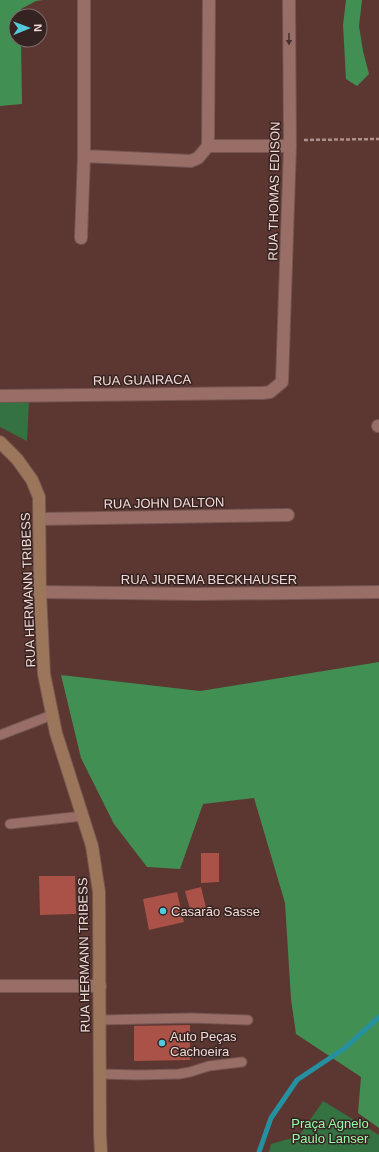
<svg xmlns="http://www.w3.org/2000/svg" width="379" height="1152" viewBox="0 0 379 1152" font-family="Arial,sans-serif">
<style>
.green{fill:#347242}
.forest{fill:#428f53}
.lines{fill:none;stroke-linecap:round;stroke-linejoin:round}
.stream{stroke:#25909f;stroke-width:5}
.building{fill:#aa5247}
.service-casing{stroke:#755551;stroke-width:11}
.minor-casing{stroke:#755551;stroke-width:14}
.secondary-casing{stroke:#755551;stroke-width:14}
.path{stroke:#ae8f8b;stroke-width:2.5;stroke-dasharray:4 2;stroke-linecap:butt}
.service{stroke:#986e67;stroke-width:9}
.minor{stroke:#986e67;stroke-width:12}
.secondary{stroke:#9c765a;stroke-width:12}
.oneway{fill:#49322f}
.poi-dot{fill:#53cadc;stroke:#352321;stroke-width:1.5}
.labels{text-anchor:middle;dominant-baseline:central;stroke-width:3;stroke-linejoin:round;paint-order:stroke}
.street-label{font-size:13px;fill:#f1d9d5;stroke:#352321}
.poi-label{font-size:13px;fill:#f1d9d5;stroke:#352321;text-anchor:start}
.park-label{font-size:13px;fill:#96fca9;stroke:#352321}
</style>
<rect width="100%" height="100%" fill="#5c3631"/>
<path class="green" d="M0 402H29L27 441 0 427Z
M323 1101 379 1135V1152H269L271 1144 299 1136Z"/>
<path class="forest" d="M0 0H43L36 1 21 9V16H16V40H21L22 104 0 106Z
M346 0H362L359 26 363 51 369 74 357 86 346 79 343 25Z
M379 662V1128L358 1113 361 1077 296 1034 291 999 285 903 254 798 203 804 180 869 147 867 114 824 81 758 61 675 200 691Z"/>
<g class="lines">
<path class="stream" d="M259 1152 271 1118 297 1080 345 1048 379 1017"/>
</g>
<path class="building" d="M201 853H219V882L201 883Z
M39 876H75L76 914 40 915Z
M201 887 207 912 192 916 185 891Z
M177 892 184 922 149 930 143 899Z
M190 1025V1060L134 1061V1026Z"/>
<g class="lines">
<g class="service-casing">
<path id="service" d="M0 735 52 715
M10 824 83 816
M100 1020 191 1018 248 1020
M100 1074 138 1075 179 1074 190 1072 209 1066 242 1062"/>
</g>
<g class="minor-casing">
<path id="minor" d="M84 0V156L191 161 198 158 208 146
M209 0 208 146H290
M81 238 84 156
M0 396 263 393 270 392 282 382 290 146 289 0
M378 426H379
M40 519 288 515
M40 592 198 594 379 592
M0 986H100"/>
</g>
<g class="secondary-casing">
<path id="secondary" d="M0 442 17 459 32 480 39 497 40 592 44 674 56 733 92 846 99 892 100 1135 101 1152"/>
</g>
<path class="path" d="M304 140 379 139"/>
<use href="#service" class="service"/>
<use href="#minor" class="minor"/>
<use href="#secondary" class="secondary"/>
</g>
<defs><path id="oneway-solid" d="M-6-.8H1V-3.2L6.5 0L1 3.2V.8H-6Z"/></defs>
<use class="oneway" href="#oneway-solid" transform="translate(289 39) rotate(90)"/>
<g class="poi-dot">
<circle cx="163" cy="911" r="4"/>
<circle cx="162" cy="1043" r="4"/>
</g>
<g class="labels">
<g class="street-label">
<text transform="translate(274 191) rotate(-89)">RUA THOMAS EDISON</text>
<text transform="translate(142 380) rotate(-1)">RUA GUAIRACA</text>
<text transform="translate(164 503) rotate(-1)">RUA JOHN DALTON</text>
<text x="209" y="579">RUA JUREMA BECKHAUSER</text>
<text transform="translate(28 590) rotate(-92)">RUA HERMANN TRIBESS</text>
<text transform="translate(84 955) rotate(-91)">RUA HERMANN TRIBESS</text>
</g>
<g class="poi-label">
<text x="171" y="911">Casarão Sasse</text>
<text x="170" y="1036">Auto Peças<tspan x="170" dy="15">Cachoeira</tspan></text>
</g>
<g class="park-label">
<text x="330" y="1123">Praça Agnelo<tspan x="330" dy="15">Paulo Lanser</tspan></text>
</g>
</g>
<g transform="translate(28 28) rotate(89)"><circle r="19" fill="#352321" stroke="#806c69"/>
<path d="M0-3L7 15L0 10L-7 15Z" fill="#53cadc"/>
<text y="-6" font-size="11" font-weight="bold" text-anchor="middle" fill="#f1d9d5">N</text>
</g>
</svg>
